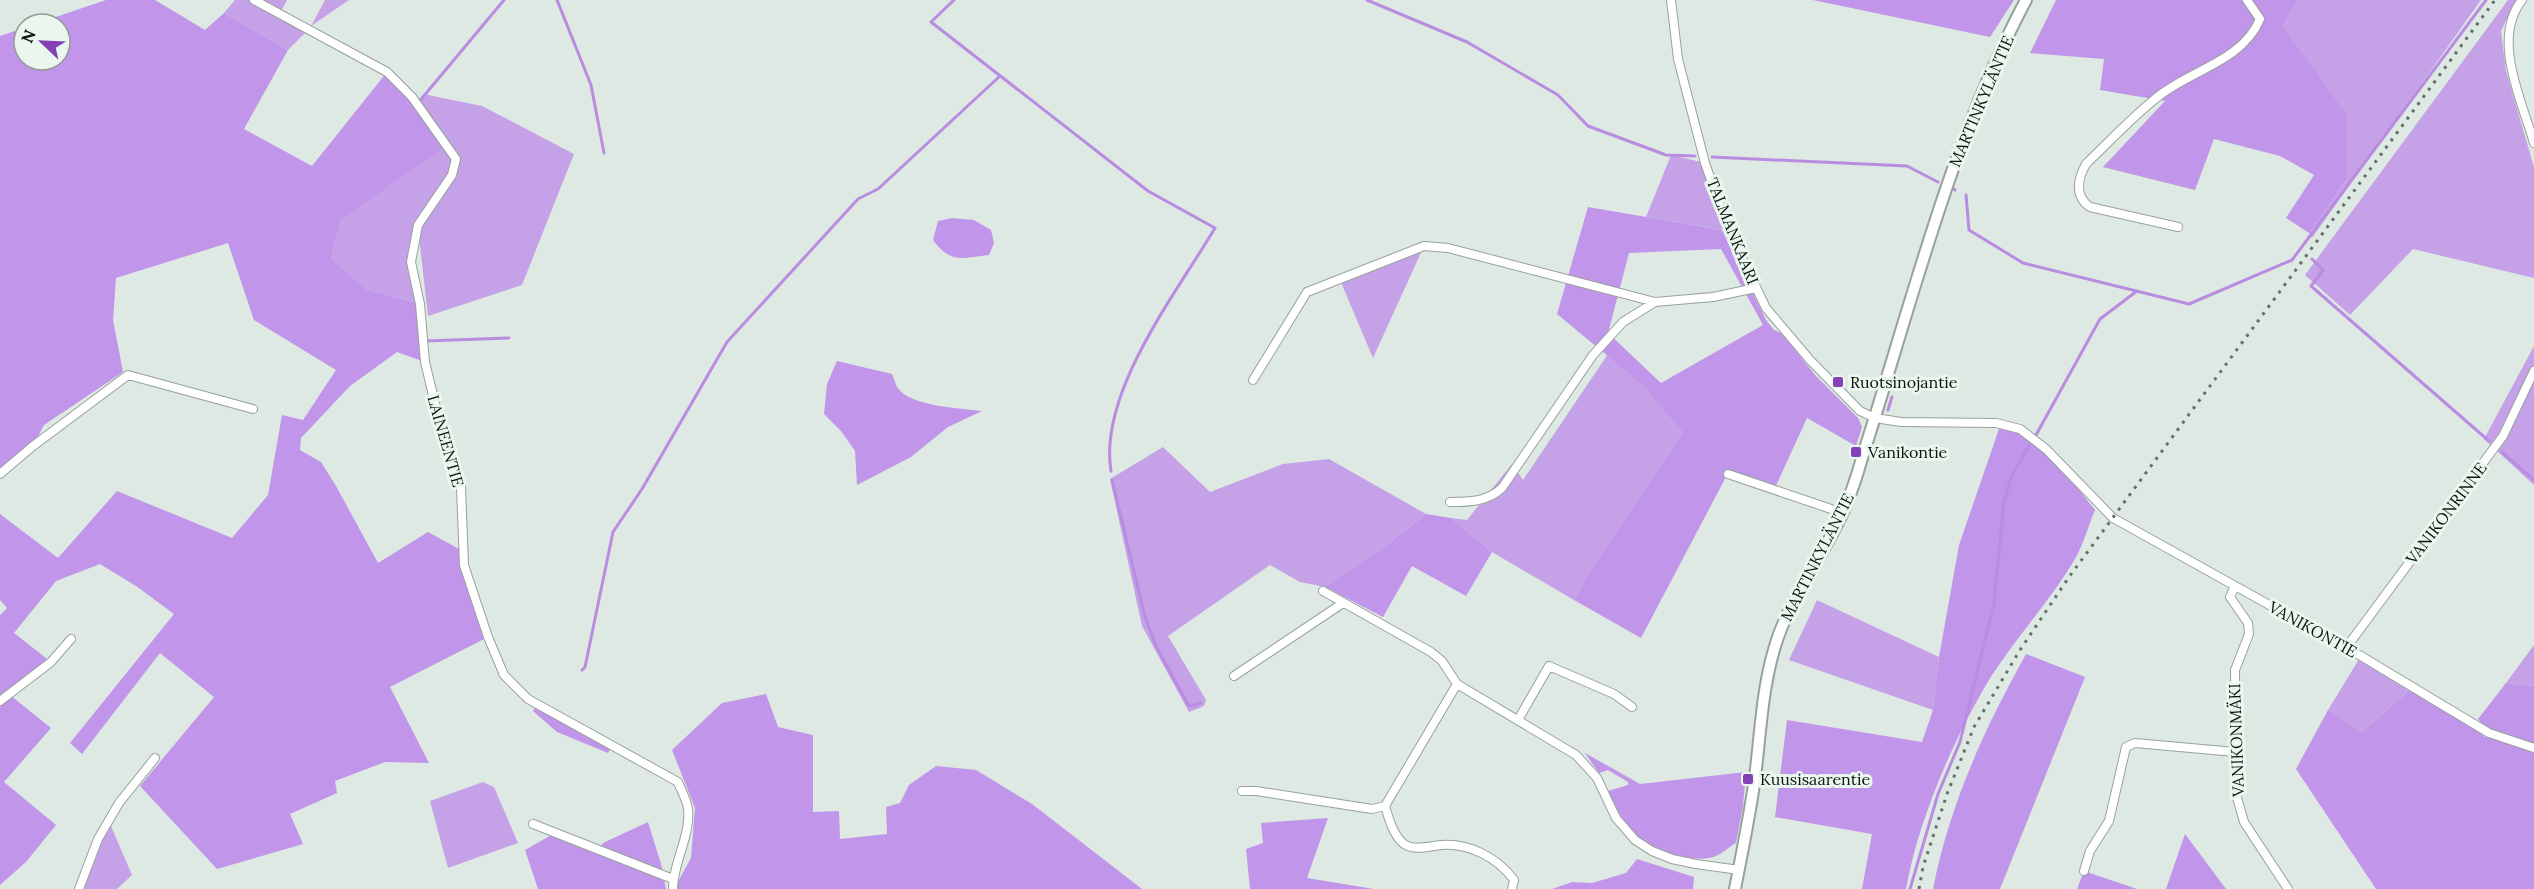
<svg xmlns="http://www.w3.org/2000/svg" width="2534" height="889" viewBox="0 0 2534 889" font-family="Lora,serif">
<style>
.green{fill:#c5a1e7}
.forest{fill:#c195ea;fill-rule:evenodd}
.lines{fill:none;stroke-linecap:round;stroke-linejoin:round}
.stream{stroke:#b98ce1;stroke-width:3}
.street-casing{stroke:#96a29b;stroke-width:10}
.secondary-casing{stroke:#96a29b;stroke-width:14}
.street{stroke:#fff;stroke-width:8}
.secondary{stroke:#fff;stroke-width:10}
.rail{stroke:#676f6a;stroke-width:3;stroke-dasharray:3 6;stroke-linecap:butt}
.poi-dot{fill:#8341b5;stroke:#eaf7ef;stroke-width:2}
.labels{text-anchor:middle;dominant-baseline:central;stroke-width:6;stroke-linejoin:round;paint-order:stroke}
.street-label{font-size:16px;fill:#0e1310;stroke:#eaf7ef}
.poi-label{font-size:16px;fill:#0e1310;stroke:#eaf7ef;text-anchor:start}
</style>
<rect width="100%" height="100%" fill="#dde9e2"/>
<path class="green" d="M235 0H287L280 13 309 29 288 50 224 13Z
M325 0H349L311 26Z
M2297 0H2481L2312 238 2309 233 2347 179 2283 27Z
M2508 0H2516L2501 31 2506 71 2534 167V278L2413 249 2350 315 2305 275Z
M423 94 482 106 574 154 522 285 428 316 418 228 411 262 420 304 366 289 331 258 341 220 447 145 418 103Z
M1671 155 1705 163 1729 231 1646 217Z
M1424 246 1373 358 1340 280Z
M2534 346V485L2484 439Z
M1608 354 1645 386 1683 433 1591 569 1574 600 1492 552 1451 518 1467 520 1512 464 1523 480Z
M1163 447 1210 492 1283 464 1329 459 1426 514 1383 548 1325 587 1300 582 1270 565 1168 636 1206 700 1204 706 1189 712 1142 626 1110 479Z
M1817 600 1939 657 1933 710 1789 660Z
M2534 645V686L2506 683Z
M2361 656 2413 687 2362 732 2328 710Z
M483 782 494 787 518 843 448 868 430 801Z
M110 824 132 875 117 889H83L100 841Z"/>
<path class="forest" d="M106 0H155L205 30 224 13 288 50 244 129 312 166 387 72 448 145 341 220 331 258 366 289 420 304 425 362 397 352 350 386 301 438 300 450 321 462 336 486 378 563 428 532 461 550 488 637 390 687 429 763 385 762 335 781 337 793 290 814 303 844 217 869 140 786 214 697 160 653 82 754 70 743 174 614 136 586 100 564 56 581 14 633 51 662 10 695 51 728 4 782 56 825 26 862 0 885V615L7 608 0 600V514L58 558 117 491 232 538 268 495 282 415 303 420 336 370 254 320 228 243 116 278 113 320 123 372 44 425 33 446 0 474V36L24 28V60H60V24H35Z
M1813 0H2014L1990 37Z
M2056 0H2297L2283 27 2346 114 2347 179 2309 233 2286 218 2314 175 2280 156 2214 139 2195 190 2103 167 2165 101 2100 90 2104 59 2030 53Z
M1588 207 1722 230 1766 320 1774 330 1781 333 1816 376 1858 418 1862 427 1856 446 1807 418 1774 490 1727 475 1641 638 1574 600 1591 569 1683 433 1644 386 1557 314ZM1721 249 1763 325 1661 383 1608 333 1629 253Z
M952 218 974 220 991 230 994 243 989 255C961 258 951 264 933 240L938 221Z
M837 361 892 374C894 378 895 383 897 387 910 407 960 408 982 411L948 427 911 457 857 485 855 451 841 431 824 414 827 384Z
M1996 423 2020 429 2046 449 2095 510C2088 527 2082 549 2072 564 2048 603 2017 637 1992 675 1955 735 1918 820 1906 889H1862L1872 834 1775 817 1787 720 1922 742 1933 710 1939 657 1959 545 1999 429Z
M1426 514 1451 518 1492 552 1466 596 1412 566 1383 617 1325 587 1383 548Z
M2026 654 2085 677 2000 889H1933C1950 803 1984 730 2026 654Z
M2506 683 2534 686V889H2376L2296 769 2328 710 2362 732 2413 687 2475 725 2484 737 2489 732 2478 719Z
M766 694 778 727 813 735V812L839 811 840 839 887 834 886 807 900 803 909 785 936 766 976 770 1032 804 1142 889H674L691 858 695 808 672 750 722 703Z
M537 705 612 746 608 753 557 732 533 711Z
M1585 753 1640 784 1746 772 1743 806 1736 843C1729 847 1723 853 1716 856 1695 865 1652 850 1636 835 1623 823 1616 807 1608 791L1628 785V782L1608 770 1599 773Z
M1328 818 1307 878 1374 889H1250L1246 849 1263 843 1261 823Z
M648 822 661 864 666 889H538L525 850 555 833 598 853 603 843Z
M2185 834 2226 889H2166Z
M1637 859 1694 877 1693 889H1552L1572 882 1592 883 1626 873Z
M2084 871 2137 889H2077Z"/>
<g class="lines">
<path class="stream" d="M557 0 591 85 604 153
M954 0 931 22 1148 191 1215 228C1177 292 1098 393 1111 471
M1367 0 1467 42 1558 95 1588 126 1666 155 1695 156
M418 103 504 0
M1712 157 1907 166 1938 182
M1954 189 1955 190
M1966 195 1969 230 2023 263 2189 304 2292 260 2486 0
M2312 259 2323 270 2311 286 2489 441
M425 341 509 338
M1888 410 1892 397
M2036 435 2100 319 2137 291
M2502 452 2534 480
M1112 480 1145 617 1157 648 1189 706 1201 703
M582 670 585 667 613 532 642 489 727 342 858 199 878 189 1000 76
M1910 889 1938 794 1960 742 1994 604 2004 501 2012 475 2029 446"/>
<g class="street-casing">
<path id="street" d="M254 0 387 72 412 97 456 159 452 175 418 225 411 262 420 304 425 362 439 420 461 487 464 565 488 637 504 675 528 699 678 782C681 790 687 800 688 809 691 836 673 862 673 889
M1671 0 1678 59 1705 163 1729 231 1766 308 1810 360 1860 411 1875 418 1901 422 1996 423 2020 429 2046 449 2113 518 2361 656 2489 733 2534 748
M2522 0C2491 39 2522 101 2534 143
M2178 227 2090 207C2074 196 2078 178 2086 164 2110 141 2134 115 2160 95 2194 69 2243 60 2260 19L2247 0
M1253 380 1307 292 1424 246 1448 248 1655 302 1713 297 1756 288
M0 474 33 446 128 375 253 409
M1728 474 1843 513
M1450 502C1469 502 1487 502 1502 488L1593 355 1623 322 1655 302
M2235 586 2230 597 2248 623 2249 634 2235 670 2236 794 2244 822 2288 889
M1323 591 1431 652 1442 661 1457 684 1576 755 1597 778 1616 818 1635 840 1652 851 1672 859 1696 864 1739 870
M2346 648 2503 436 2534 371
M1234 676 1343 603
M0 701 51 662 71 639
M1518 720 1549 666 1614 694 1632 707
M1242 791H1256L1372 809 1385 806 1457 684
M1385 806C1389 819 1393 835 1404 844 1414 851 1429 846 1441 845 1469 843 1497 857 1514 880L1512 889
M533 824 673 879
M2084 871 2090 851 2109 821 2126 747 2135 743 2235 752
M79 889 98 839 119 803 155 758"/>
</g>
<g class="secondary-casing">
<path id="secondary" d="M1735 889C1742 852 1750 815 1755 777 1761 730 1762 683 1778 637 1794 592 1824 555 1843 512 1851 494 1857 476 1862 458 1912 303 1949 145 2026 0"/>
</g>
<use href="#street" class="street"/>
<use href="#secondary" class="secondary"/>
<path class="rail" d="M1919 889 1923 867 1947 794 1974 727 2020 650 2069 577 2495 0"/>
</g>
<g class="poi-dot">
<rect x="1832" y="376" width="12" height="12" rx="3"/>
<rect x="1850" y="446" width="12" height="12" rx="3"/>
<rect x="1742" y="773" width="12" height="12" rx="3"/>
</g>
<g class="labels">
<g class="street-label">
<text transform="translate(1981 101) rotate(-67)">MARTINKYLÄNTIE</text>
<text transform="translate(1733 231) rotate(68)">TALMANKAARI</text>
<text transform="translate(446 441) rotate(74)">LAINEENTIE</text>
<text transform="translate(2446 513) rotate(-53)">VANIKONRINNE</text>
<text transform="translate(1817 557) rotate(-63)">MARTINKYLÄNTIE</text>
<text transform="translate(2313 629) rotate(29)">VANIKONTIE</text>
<text transform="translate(2236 740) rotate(-92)">VANIKONMÄKI</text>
</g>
<g class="poi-label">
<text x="1850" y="382">Ruotsinojantie</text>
<text x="1868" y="452">Vanikontie</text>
<text x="1760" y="779">Kuusisaarentie</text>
</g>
</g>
<g transform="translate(42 42) rotate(293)"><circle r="28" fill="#eaf7ef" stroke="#929c96" stroke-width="1.5"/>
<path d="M0-4.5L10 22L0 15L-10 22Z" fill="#8341b5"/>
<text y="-9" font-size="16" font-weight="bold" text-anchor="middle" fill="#0e1310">N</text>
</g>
</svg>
